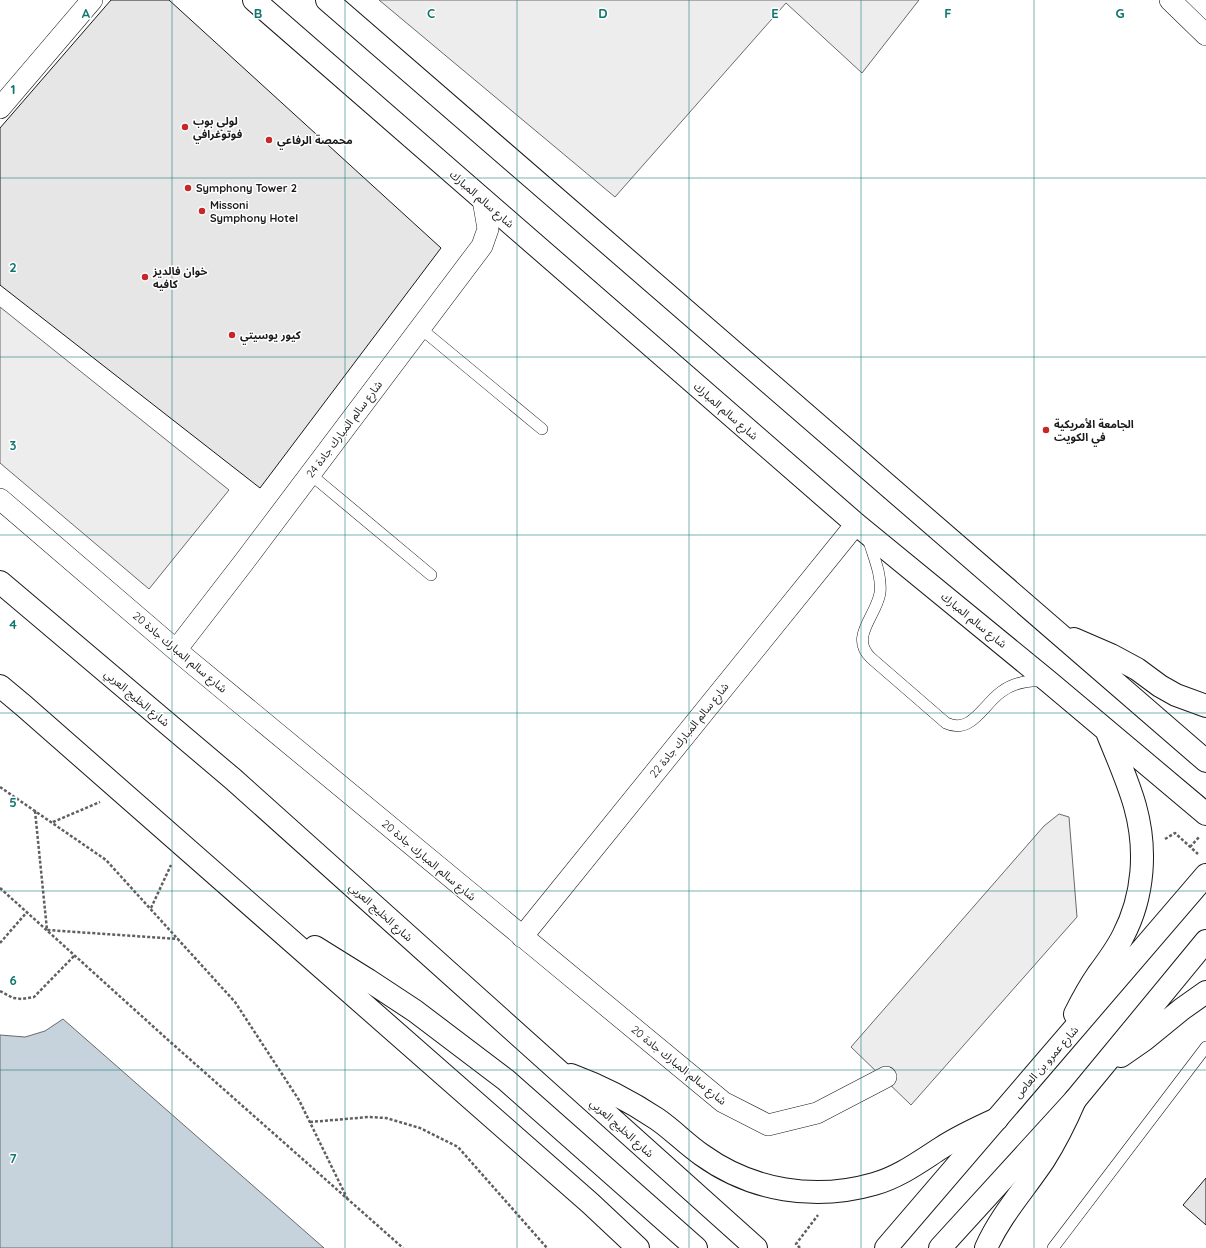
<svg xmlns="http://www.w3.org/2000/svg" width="1206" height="1248" viewBox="0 0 1206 1248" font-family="Quicksand,'Noto Sans Arabic',sans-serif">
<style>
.parking{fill:#ededed;stroke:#6a6a6a}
.water{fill:#c6d2dc;stroke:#6a6a6a}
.building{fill:#e6e6e6;stroke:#1a1a1a}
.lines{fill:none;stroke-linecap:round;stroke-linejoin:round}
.service-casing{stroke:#1a1a1a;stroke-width:12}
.minor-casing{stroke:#1a1a1a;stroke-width:22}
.secondary-casing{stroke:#1a1a1a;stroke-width:24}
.primary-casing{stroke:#1a1a1a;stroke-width:24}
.path{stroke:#5f5f5f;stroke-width:2.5;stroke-dasharray:3 2;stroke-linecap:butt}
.service{stroke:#fff;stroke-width:11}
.minor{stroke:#fff;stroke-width:21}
.secondary{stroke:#fff;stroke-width:22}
.primary{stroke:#fff;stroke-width:22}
.grid{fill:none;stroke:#0f766e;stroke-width:1;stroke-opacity:0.55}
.poi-dot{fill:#c62828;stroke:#fff;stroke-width:1.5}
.labels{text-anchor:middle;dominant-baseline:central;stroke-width:3;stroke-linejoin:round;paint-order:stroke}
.poi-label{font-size:11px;font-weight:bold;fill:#1a1a1a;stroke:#fff;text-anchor:start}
.street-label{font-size:11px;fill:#1a1a1a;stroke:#fff}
.grid-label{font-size:13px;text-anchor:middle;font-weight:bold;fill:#0f766e;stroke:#fff;stroke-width:3;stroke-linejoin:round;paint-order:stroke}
</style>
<rect width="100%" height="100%" fill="#fff"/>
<path class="parking" d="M379 0H919L862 73 786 3 615 197Z
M0 307 229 490 149 589 0 463Z
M1059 814 1069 817 1077 917 911 1105 851 1047 1044 826Z"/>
<path class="water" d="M63 1019 324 1248H0V1035L25 1037 45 1031Z"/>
<path class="building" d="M111 0H169L441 248 260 488 0 285V128Z
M1206 1178V1225L1183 1205Z"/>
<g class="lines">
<g class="service-casing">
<path id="service" d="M420 328 542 429
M310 474 431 575
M868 538C873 556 882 574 880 593 876 617 849 637 871 658L946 723C971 735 983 705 1001 692 1013 683 1030 680 1045 681
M1053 1248 1206 1047"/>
</g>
<g class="minor-casing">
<path id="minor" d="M1170 0 1206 35
M0 108 92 0
M0 499 176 650 723 1102 768 1125 817 1113 886 1077
M176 650 244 562 482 246 488 229 483 200
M522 937 856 524"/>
</g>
<g class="secondary-casing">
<path id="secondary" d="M254 0 856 524 1049 682 1206 814
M327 0 1206 761
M1074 639 1111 655 1137 669 1160 686 1176 695 1206 706
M1075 1014C1082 1000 1089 987 1098 974 1107 962 1116 950 1123 936 1144 896 1147 849 1135 806 1128 781 1117 757 1107 732
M1121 1056 1144 1040 1182 1009 1206 992
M886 1248 1206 875
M940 1248 1075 1100 1206 941"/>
</g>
<g class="primary-casing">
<path id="primary" d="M0 582 233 779 756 1248
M0 686 24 706 590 1203 638 1248
M315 947 368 980 415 1011 506 1080 696 1248
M571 1075C601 1086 630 1101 657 1119 673 1130 686 1144 702 1155 752 1191 815 1201 874 1184 899 1177 919 1162 941 1148 958 1137 977 1128 997 1119
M986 1248C1000 1216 1024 1190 1044 1160 1056 1141 1066 1121 1075 1100"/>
</g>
<path class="path" d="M0 787 106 860 235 1002 299 1100 347 1198
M35 811 47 930 178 939
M53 822 100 802
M1165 839 1175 833 1198 854
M1190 847 1200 836
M0 888 167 1039 403 1248
M151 908 171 865
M0 943 27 912
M0 991 13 998 22 999 34 997 75 955
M310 1122 369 1117 386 1118 420 1128 458 1147 547 1248
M800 1248 796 1244 818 1215"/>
<use href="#service" class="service"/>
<use href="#minor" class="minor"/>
<use href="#secondary" class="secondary"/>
<use href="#primary" class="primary"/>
</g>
<path class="grid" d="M172 0V1248M345 0V1248M517 0V1248M689 0V1248M861 0V1248M1034 0V1248M0 178H1206M0 357H1206M0 535H1206M0 713H1206M0 891H1206M0 1070H1206"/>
<g class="poi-dot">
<circle cx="185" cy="127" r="4"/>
<circle cx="269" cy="140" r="4"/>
<circle cx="188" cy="188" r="4"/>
<circle cx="202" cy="211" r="4"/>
<circle cx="145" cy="277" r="4"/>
<circle cx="232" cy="335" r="4"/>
<circle cx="1046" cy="430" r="4"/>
</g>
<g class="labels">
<g class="poi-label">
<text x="193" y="121">لولي بوب<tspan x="193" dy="13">فوتوغرافي</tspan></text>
<text x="277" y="140">محمصة الرفاعي</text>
<text x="196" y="188">Symphony Tower 2</text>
<text x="210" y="205">Missoni<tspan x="210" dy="13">Symphony Hotel</tspan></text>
<text x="153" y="271">خوان فالديز<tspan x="153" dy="13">كافيه</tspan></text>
<text x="240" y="335">كيور يوسيتي</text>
<text x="1054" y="424">الجامعة الأمريكية<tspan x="1054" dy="13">في الكويت</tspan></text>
</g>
<g class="street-label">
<text transform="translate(482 199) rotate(41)">شارع سالم المبارك</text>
<text transform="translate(726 411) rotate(41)">شارع سالم المبارك</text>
<text transform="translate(344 429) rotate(-53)">شارع سالم المبارك جادة 24</text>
<text transform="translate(974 620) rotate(39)">شارع سالم المبارك</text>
<text transform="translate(180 652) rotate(40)">شارع سالم المبارك جادة 20</text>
<text transform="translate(137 698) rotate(40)">شارع الخليج العربي</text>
<text transform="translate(689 730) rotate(-51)">شارع سالم المبارك جادة 22</text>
<text transform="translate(429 860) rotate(40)">شارع سالم المبارك جادة 20</text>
<text transform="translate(381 912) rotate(42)">شارع الخليج العربي</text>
<text transform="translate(1046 1062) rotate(-49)">شارع عمرو بن العاص</text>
<text transform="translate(679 1065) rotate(39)">شارع سالم المبارك جادة 20</text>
<text transform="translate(622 1128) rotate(42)">شارع الخليج العربي</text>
</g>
</g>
<g class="grid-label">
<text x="86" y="18">A</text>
<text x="258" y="18">B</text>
<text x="431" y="18">C</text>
<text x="603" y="18">D</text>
<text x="775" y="18">E</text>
<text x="948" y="18">F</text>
<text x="1120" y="18">G</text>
<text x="13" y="94">1</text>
<text x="13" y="272">2</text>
<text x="13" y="450">3</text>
<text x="13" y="629">4</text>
<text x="13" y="807">5</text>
<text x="13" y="985">6</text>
<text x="13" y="1163">7</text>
</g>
</svg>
